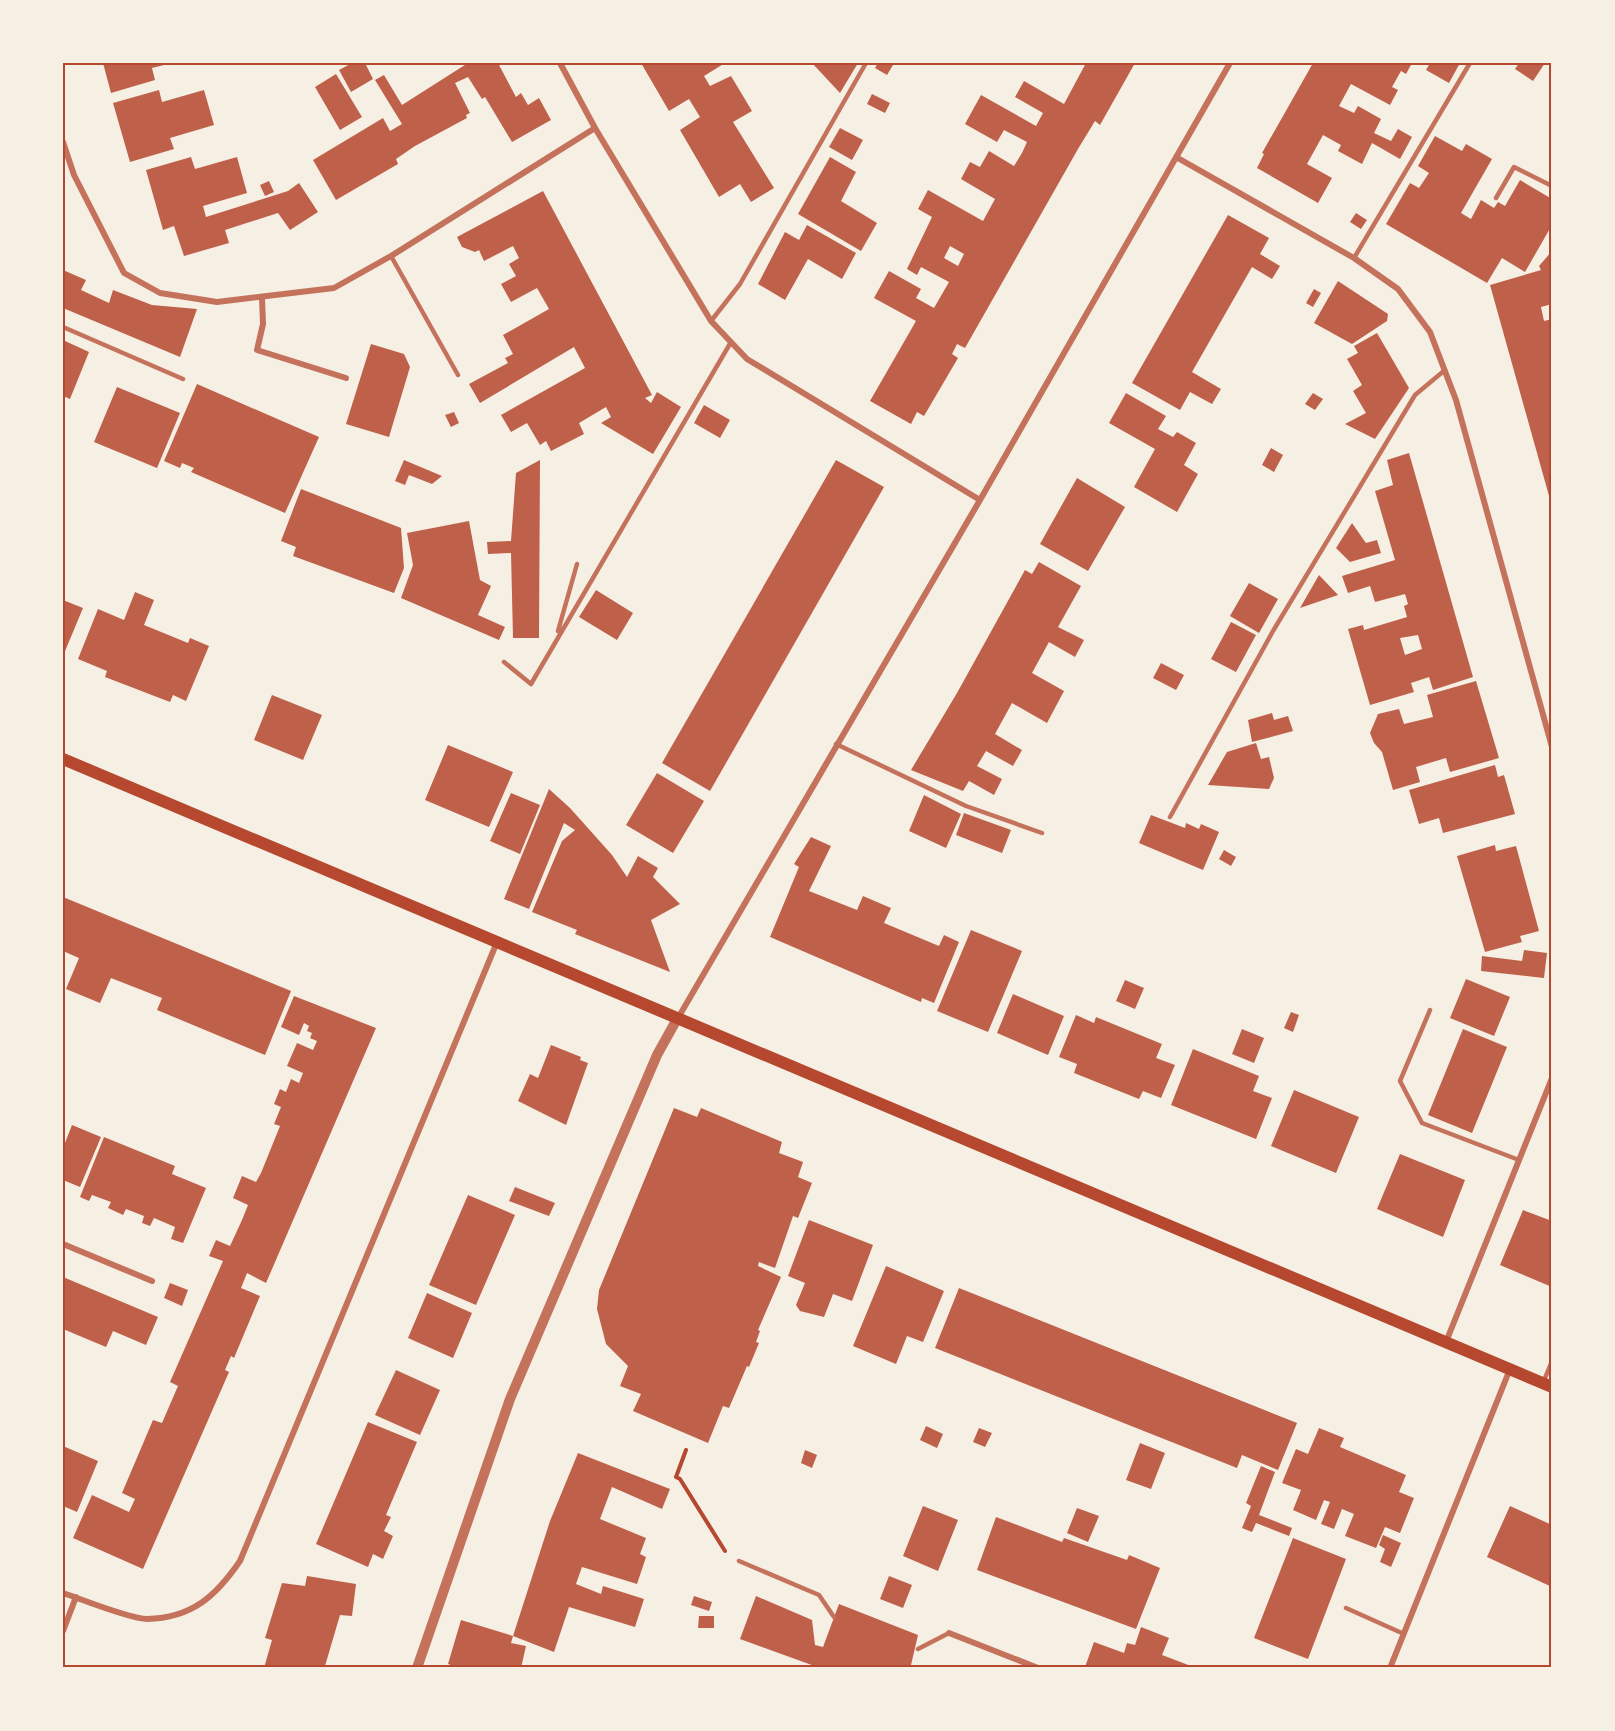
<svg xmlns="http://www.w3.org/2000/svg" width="1615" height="1731" viewBox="0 0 1615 1731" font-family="'Asap Condensed',sans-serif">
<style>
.building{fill:#bf614a;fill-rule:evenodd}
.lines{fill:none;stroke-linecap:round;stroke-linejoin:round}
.path{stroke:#b5482f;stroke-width:4}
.service{stroke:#c5725c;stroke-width:4.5}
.minor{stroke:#c5725c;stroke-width:6}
.tertiary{stroke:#c5725c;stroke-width:10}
.secondary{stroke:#b5482f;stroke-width:12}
.neatline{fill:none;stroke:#b5482f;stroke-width:2}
</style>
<rect width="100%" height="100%" fill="#f6efe4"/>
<path class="building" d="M103 63H168V64L152 68 155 80 111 93Z
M352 63H365L373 79 351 92 339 70Z
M468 63H498L516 97 521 93 528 105 539 98 551 120 512 142 485 97 482 99 468 77 455 83 470 113 466 115 467 118 415 146 396 159 398 164 336 200 313 160 383 118 390 131 402 124 375 80 384 75 402 105Z
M641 63H725L704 76 710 86 731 76 752 111 733 122 774 188 751 202 740 184 719 197 680 130 700 117 689 99 669 111Z
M812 63H858L840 93Z
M878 63H890L893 65 887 75 875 68Z
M1086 63H1135L1100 125 1095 121 1078 149 965 348 957 344 952 354 958 358 924 416 917 412 911 424 870 401 916 321 874 298 889 271 921 289 916 298 934 308 949 282 921 267 917 275 907 269 932 217 918 209 928 190 983 221 995 199 961 179 970 162 980 167 989 151 1014 166 1022 153 1027 142 1004 130 997 142 965 124 981 95 1036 126 1043 113 1015 97 1024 81 1064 104ZM950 246 964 254 958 266 944 258Z
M1313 63H1412L1406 74 1401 71 1392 87 1398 90 1390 105 1351 84 1339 106 1354 113 1358 106 1381 119 1374 133 1391 141 1398 129 1412 137 1400 159 1372 143 1362 164 1338 151 1341 145 1323 135 1307 164 1332 178 1318 203 1257 168 1264 154 1262 153Z
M1430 63H1460L1449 83 1426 70Z
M1519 63H1545L1533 81 1515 69Z
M336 74 362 117 340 130 315 87Z
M159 90 162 102 204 90 214 125 170 138 174 149 130 162 113 103Z
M872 94 890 103 885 113 867 104Z
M840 128 863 140 852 160 829 147Z
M1435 136 1462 151 1466 144 1492 159 1461 213 1471 219 1481 200 1494 208 1498 202 1505 206 1520 180 1552 199V225L1525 272 1502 258 1487 283 1386 224 1410 183 1419 188 1429 173 1418 166Z
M191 157 195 169 237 157 247 193 203 206 206 217 288 191 299 183 318 212 290 230 278 213 225 230 229 243 184 256 174 226 163 230 146 170Z
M830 157 856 172 841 201 877 223 861 251 798 214Z
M269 181 274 192 265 196 260 185Z
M543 191 652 395 645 398 651 403 657 392 681 407 653 454 601 423 611 417 606 407 579 423 584 434 551 451 546 441 540 445 527 423 511 432 501 415 585 368 574 347 480 403 469 384 508 363 505 358 513 354 503 335 549 309 537 288 511 302 501 284 516 276 509 264 519 258 513 246 484 261 479 250 475 252 462 247 457 237Z
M1356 213 1367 220 1361 229 1350 222Z
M1228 215 1269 238 1260 254 1280 266 1272 279 1252 267 1192 372 1221 389 1212 404 1190 392 1180 410 1132 383Z
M807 225 856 253 842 279 808 259 785 300 758 284 785 232 799 240Z
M1552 251V304L1541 307 1544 321 1552 319 1551 503 1490 285 1541 270 1539 266Z
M63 270 86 280 81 290 109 303 113 290 152 305 197 309 180 357 63 308Z
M1338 281 1388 314 1387 321 1352 344 1314 323Z
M1314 289 1321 293 1313 307 1306 303Z
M1377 333 1409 388 1375 439 1345 424 1366 413 1353 391 1362 385 1347 359 1358 353 1354 346Z
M63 340 89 352 70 399 63 396Z
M371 344 404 354 410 367 389 437 346 424Z
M197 384 319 437 285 513 191 472 194 468 182 463 180 468 164 461Z
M117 387 180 413 157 468 94 442Z
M1126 393 1166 416 1158 429 1173 437 1177 432 1196 443 1184 465 1198 474 1177 512 1134 487 1155 449 1109 423Z
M1313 393 1323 399 1315 410 1305 404Z
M704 405 730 420 720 438 694 423Z
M454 412 459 423 451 427 445 415Z
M1271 448 1283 455 1274 472 1262 465Z
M1409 453 1473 677 1433 690 1429 677 1411 683 1414 692 1370 705 1348 629 1363 625 1364 630 1407 617 1404 606 1408 604 1405 594 1375 602 1370 586 1348 593 1342 576 1395 560 1375 491 1393 485 1387 460ZM1418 635 1422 649 1405 655 1400 638Z
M404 460 442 476 432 484 409 475 405 485 395 481Z
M540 460 539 638H513L511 553 488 554 487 542 511 541 516 473Z
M836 460 884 487 710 791 662 763Z
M1077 478 1125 507 1088 571 1040 544Z
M301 489 401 528 404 568 394 593 293 556 296 547 281 541Z
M469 521 480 580 491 586 478 615 505 627 499 640 401 598 413 565 407 533Z
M1352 523 1366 543 1377 540 1381 553 1350 562 1336 548Z
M1039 562 1081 586 1058 627 1084 640 1075 657 1049 642 1032 673 1064 691 1047 723 1012 703 995 734 1022 750 1013 766 986 751 977 766 1002 779 994 795 969 781 963 791 911 770 957 693 1025 570 1032 574Z
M1319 575 1338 595 1300 608Z
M1249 583 1278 599 1259 633 1230 616Z
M596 590 633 613 617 640 579 617Z
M135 592 154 600 144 625 188 643 190 638 209 646 186 701 173 695 170 702 105 677 107 671 78 659 98 609 124 620Z
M63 600 83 608 63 656Z
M1231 622 1256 635 1236 672 1211 659Z
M1161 663 1184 675 1176 690 1153 678Z
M1476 681 1499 758 1450 772 1446 758 1416 767 1420 782 1393 790 1382 752 1374 743 1370 733 1378 714 1399 709 1404 724 1433 717 1427 695Z
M272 695 322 715 303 760 254 740Z
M1272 713 1274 720 1288 716 1293 731 1252 742 1248 720Z
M1256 743 1261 759 1269 757 1274 778 1269 789 1208 785 1227 752Z
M448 745 513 772 489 827 425 800Z
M1495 765 1498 777 1504 775 1515 814 1443 833 1439 818 1419 824 1409 790Z
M657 773 704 801 673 853 626 825Z
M549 789 570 808 612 855 627 877 638 856 658 868 653 877 680 904 651 920 670 972 575 934 577 930 532 912 562 841 575 830 564 823 529 909 504 899Z
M511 793 540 805 520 854 490 841Z
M924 795 961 814 946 848 909 831Z
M964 813 1011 830 1002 853 956 835Z
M1151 815 1185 828 1186 823 1199 829 1201 824 1219 832 1203 870 1139 843Z
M811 837 831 846 809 891 857 910 863 896 891 908 884 923 939 946 944 935 959 942 934 1003 922 998 921 1002 770 937 799 867 794 864Z
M1495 845 1496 851 1516 846 1539 931 1520 936 1522 942 1485 952 1457 856Z
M1224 850 1236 857 1231 866 1219 859Z
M63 897 291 991 265 1055 157 1010 162 998 111 978 100 1003 66 989 79 958 63 951Z
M971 930 1022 951 988 1032 937 1011Z
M1524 950 1547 953 1544 978 1481 971 1482 956 1522 961Z
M1466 979 1510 997 1494 1036 1450 1018Z
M1125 980 1144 988 1135 1009 1116 1001Z
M1013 994 1064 1016 1048 1055 997 1033Z
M294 996 376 1028 266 1283 247 1273 241 1288 260 1296 234 1358 231 1356 225 1370 229 1372 143 1569 73 1538 92 1495 129 1512 135 1499 122 1493 153 1420 162 1423 178 1386 170 1382 223 1261 209 1256 216 1240 230 1246 242 1220 248 1205 233 1198 242 1176 256 1182 261 1173 280 1126 274 1124 281 1107 274 1104 280 1089 286 1092 291 1079 299 1083 303 1073 287 1066 297 1043 313 1050 317 1041 310 1038 312 1033 307 1031 309 1026 304 1023 299 1035 281 1027Z
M1291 1012 1299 1015 1293 1032 1284 1028Z
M1076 1015 1094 1023 1096 1017 1162 1044 1156 1058 1175 1065 1161 1098 1143 1091 1139 1099 1074 1073 1077 1064 1059 1057Z
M1242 1029 1264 1038 1254 1063 1232 1054Z
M1463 1029 1507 1047 1472 1133 1428 1115Z
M551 1045 581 1057 580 1060 588 1063 566 1125 518 1101 530 1074 538 1078Z
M1193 1049 1259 1076 1253 1091 1272 1098 1256 1139 1171 1105Z
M1294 1090 1359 1117 1336 1173 1271 1146Z
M674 1108 697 1117 701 1108 782 1142 779 1153 803 1162 798 1177 812 1183 798 1218 793 1216 775 1268 759 1262 758 1266 781 1277 758 1330 760 1331 756 1342 759 1343 749 1367 747 1366 729 1408 723 1406 708 1443 633 1411 641 1394 620 1386 628 1366 606 1344 597 1309 599 1290Z
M72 1125 101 1137 80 1187 63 1180V1148Z
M104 1137 175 1166 172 1174 206 1188 183 1243 171 1239 175 1227 154 1218 150 1226 142 1223 144 1216 126 1209 123 1215 108 1208 111 1202 92 1195 89 1201 80 1197Z
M1400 1154 1465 1180 1443 1237 1377 1209Z
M515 1187 555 1203 549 1216 509 1201Z
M468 1195 515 1215 476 1305 429 1285Z
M1523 1210 1552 1221V1287L1500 1265Z
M809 1220 873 1245 852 1301 833 1294 824 1317 800 1311 796 1305 805 1283 788 1276Z
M886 1266 944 1291 923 1342 907 1336 896 1364 853 1346Z
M63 1277 158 1317 146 1345 113 1331 106 1347 63 1329Z
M170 1283 188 1290 182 1306 164 1298Z
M959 1288 1297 1423 1278 1470 1242 1455 1237 1468 935 1348Z
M427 1293 472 1313 453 1358 408 1338Z
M396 1370 440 1390 420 1435 375 1415Z
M368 1422 417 1442 386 1515 391 1517 384 1531 393 1536 383 1559 373 1554 368 1567 316 1544Z
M926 1426 943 1434 937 1448 920 1440Z
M979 1428 992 1433 985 1447 973 1442Z
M1319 1428 1344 1438 1340 1447 1406 1475 1399 1492 1414 1498 1400 1533 1385 1527 1376 1548 1345 1536 1354 1514 1342 1509 1334 1529 1321 1524 1330 1502 1324 1500 1316 1520 1293 1510 1301 1490 1282 1483 1296 1449 1308 1454Z
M1140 1443 1165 1453 1151 1489 1126 1480Z
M63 1446 98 1461 77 1512 63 1506Z
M805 1450 817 1455 812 1468 801 1463Z
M578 1453 670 1489 662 1509 612 1487 600 1519 646 1538 640 1554 646 1557 637 1584 582 1567 576 1584 601 1594 603 1586 644 1599 635 1627 569 1607 554 1652 513 1636 550 1521Z
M1261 1466 1275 1472 1259 1515 1292 1528 1289 1536 1256 1523 1252 1532 1242 1528 1251 1506 1246 1503Z
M923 1506 958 1520 938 1571 903 1556Z
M1510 1506 1552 1525V1587L1487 1557Z
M1077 1508 1099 1516 1088 1542 1067 1533Z
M996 1517 1062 1542 1064 1538 1127 1560 1129 1555 1160 1568 1136 1629 977 1570Z
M1383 1535 1401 1543 1391 1567 1380 1562 1385 1549 1379 1545Z
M1293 1538 1346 1559 1308 1659 1254 1638Z
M307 1576 356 1584 352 1616 340 1615 325 1666 334 1665V1668H264L272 1640 265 1638 282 1583 305 1586Z
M889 1576 912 1585 903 1608 880 1599Z
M694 1596 712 1602 709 1611 691 1605Z
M756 1596 812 1620 815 1645 823 1647 839 1604 918 1635 911 1665 918 1668H820L740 1639Z
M699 1616H714V1628H698Z
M461 1620 513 1636 511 1643 526 1646 521 1668H459L448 1664Z
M1141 1627 1169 1638 1162 1655 1191 1666 1190 1668 1085 1667 1094 1642 1124 1653 1127 1643 1135 1645Z"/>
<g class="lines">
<path class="path" d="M686 1450 676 1477 680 1479 725 1551"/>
<path class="service" d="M1496 198 1514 167 1552 186
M391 256 458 375
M1354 258 1470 63
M711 321 740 284 866 63
M63 327 183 379
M558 631 577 564
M504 662 531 684 731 342
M836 744 966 806 1042 833
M1170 817 1273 631 1415 395 1445 370
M1430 1010 1400 1081 1422 1123 1519 1160
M1543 1383 1552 1361
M739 1561 819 1595 834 1617
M1346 1608 1404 1634
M918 1649 949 1633"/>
<path class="minor" d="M560 63 595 128 711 321 747 359 980 500
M63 142 74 175 124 273 160 293 217 302 334 288 391 256 595 128
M1176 157 1354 258 1398 289 1430 332 1456 400 1552 747
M262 298 263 324 257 350 346 378
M678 1018 980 500 1230 63
M63 1244 152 1281
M1446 1342 1552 1078
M63 1593C81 1599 130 1619 147 1619 192 1618 216 1596 240 1561L497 942
M63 1631 76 1597
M949 1633 1038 1668
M1390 1668 1510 1369"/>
<path class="tertiary" d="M417 1668 510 1399 657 1055 677 1019"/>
<path class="secondary" d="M63 759 1552 1387"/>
</g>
<rect width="1615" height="1731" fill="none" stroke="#f6efe4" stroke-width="129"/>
<rect x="64" y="64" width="1486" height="1602" class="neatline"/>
</svg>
